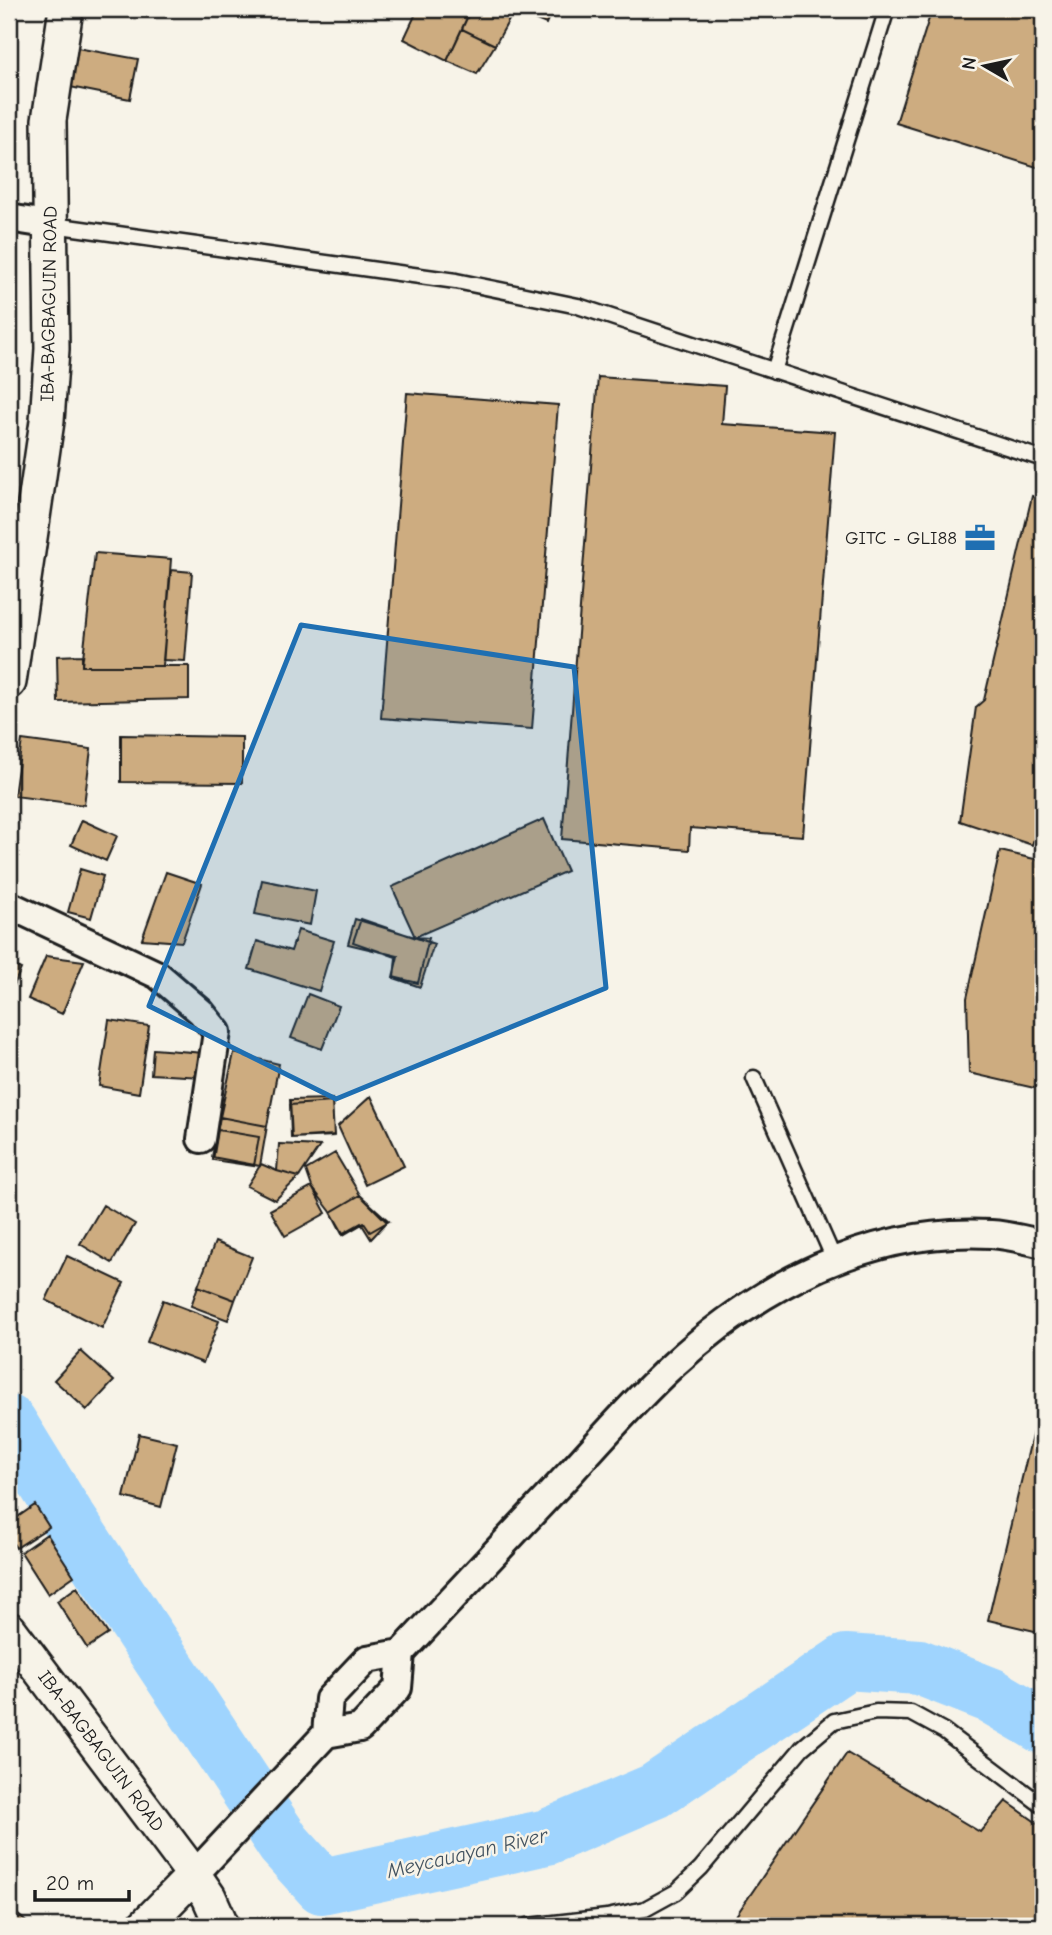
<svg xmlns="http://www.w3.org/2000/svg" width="1052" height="1935" viewBox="0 0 1052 1935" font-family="'Comic Neue',sans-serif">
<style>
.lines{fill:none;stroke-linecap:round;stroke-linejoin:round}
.river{stroke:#9fd4fe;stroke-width:56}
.building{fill:#cdac80;stroke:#1c1c1c;stroke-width:2}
.service-casing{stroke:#1c1c1c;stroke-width:19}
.minor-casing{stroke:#1c1c1c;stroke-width:32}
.tertiary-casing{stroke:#1c1c1c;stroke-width:38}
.service{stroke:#f7f3e8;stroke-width:14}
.minor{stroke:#f7f3e8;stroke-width:26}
.tertiary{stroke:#f7f3e8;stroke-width:33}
.marked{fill:#1f6fb2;fill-opacity:0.2;stroke:#1f6fb2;stroke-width:5;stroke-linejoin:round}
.labels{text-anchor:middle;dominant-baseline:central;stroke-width:5;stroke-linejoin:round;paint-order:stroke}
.street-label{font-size:19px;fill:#1c1c1c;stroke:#f7f3e8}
.poi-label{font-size:19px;fill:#1c1c1c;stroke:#f7f3e8;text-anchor:end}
.water-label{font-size:21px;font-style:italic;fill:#435360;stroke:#f7f3e8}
</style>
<rect width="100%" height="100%" fill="#f7f3e8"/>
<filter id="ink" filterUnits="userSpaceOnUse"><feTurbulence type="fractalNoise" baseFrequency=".0143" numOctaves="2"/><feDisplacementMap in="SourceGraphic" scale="14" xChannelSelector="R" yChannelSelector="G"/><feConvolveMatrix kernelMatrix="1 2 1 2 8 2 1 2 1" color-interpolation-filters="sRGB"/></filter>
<g filter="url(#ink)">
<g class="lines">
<path class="river" d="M9 1423 67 1517 284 1844 322 1886 547 1837 655 1791 846 1662 919 1667 990 1695 1043 1726"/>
</g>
<path class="building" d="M418 9H471L447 61 404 39Z
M471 9H508L514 11 495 45 462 29Z
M509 9H552L546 24Z
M932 9H1043V169L896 123Z
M462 29 495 45 477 74 447 61Z
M77 48 138 59 130 99 70 87Z
M598 377 725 386 722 424 835 432 803 836 690 828 689 850 562 839Z
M407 393 558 405 532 729 381 718Z
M1032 496 1043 500V810L1032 845 960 821 976 707 984 700Z
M95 553 171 559 163 666H82Z
M171 570 192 572 185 661 163 660Z
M82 655V666H189V699L58 702 57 656Z
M121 735 242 737V783L121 782Z
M22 740 91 749 84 805 14 796Z
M544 819 567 871 415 937 392 887Z
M82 820 117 836 106 861 71 845Z
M1000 851 1043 861V1090L969 1073 967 998Z
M80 869 103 876 91 918 68 912Z
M166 872 202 884 182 942 142 939Z
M262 880 316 891 310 925 255 914Z
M355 919 415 937 429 938 418 983 393 977 398 956 348 944Z
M361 919 434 944 420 987 394 978 396 957 353 942Z
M298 930 334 941 319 991 249 969 257 941 291 951Z
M46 956 84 961 62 1014 28 999Z
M9 964 21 969 9 996Z
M308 994 339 1006 322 1049 291 1038Z
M109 1020 149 1026 139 1093 99 1086Z
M153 1049 204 1053 202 1077 151 1074Z
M234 1053 279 1064 267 1126 220 1117Z
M371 1096 404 1166 365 1185 338 1126Z
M332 1099 334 1136 292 1138 290 1100Z
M332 1102 334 1135 291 1138 290 1105Z
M220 1117 267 1126 260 1166 212 1157Z
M218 1130 259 1137 254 1166 213 1160Z
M279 1144 320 1146 299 1177 277 1171Z
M335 1153 360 1195 331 1212 312 1187 306 1170Z
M261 1164 277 1171 299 1177 275 1200 247 1186Z
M312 1187 326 1213 285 1236 270 1210Z
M360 1195 389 1221 370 1232 364 1223 343 1235 331 1212Z
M360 1195 387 1222 371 1239 361 1223 343 1233 331 1212Z
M103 1205 135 1224 112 1263 80 1244Z
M215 1242 252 1257 235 1300 198 1286Z
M67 1256 124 1283 102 1328 46 1300Z
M198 1286 235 1300 228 1320 191 1306Z
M163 1300 219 1321 203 1363 147 1342Z
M81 1351 114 1381 87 1410 54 1380Z
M1043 1390V1633L988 1620Z
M139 1434 177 1443 161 1507 124 1497Z
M35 1505 49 1527 16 1548 9 1537V1523Z
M47 1534 74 1576 48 1594 21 1552Z
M77 1587 108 1634 87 1648 57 1601Z
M847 1753 980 1832 1006 1801 1043 1827V1860L1035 1871 1043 1878V1926H729Z
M9 1907 31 1926H9Z"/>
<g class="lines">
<g class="service-casing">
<path id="service" d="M53 225 456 281 578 306 1043 459
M774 371 887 9
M754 1078 834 1259
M528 1926 607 1917 645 1909 676 1892 701 1868 802 1748 834 1721 876 1712 911 1713 944 1731 1043 1806"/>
</g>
<g class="minor-casing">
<path id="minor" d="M9 215 15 219 53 225
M9 905 158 975 201 1012 217 1032 201 1139
M326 1734 360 1728 398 1688 401 1653C458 1593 514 1532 571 1472 604 1436 637 1398 673 1365 760 1285 870 1227 991 1234 1008 1235 1027 1240 1043 1244
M194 1875 326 1734 329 1699 367 1659 401 1653"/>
</g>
<g class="tertiary-casing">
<path id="tertiary" d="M9 682 47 421 52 349 49 120 66 9
M9 1629 194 1875 209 1897 222 1926
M144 1926 194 1875"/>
</g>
<use href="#service" class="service"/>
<use href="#minor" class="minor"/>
<use href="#tertiary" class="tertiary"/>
</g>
</g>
<path class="marked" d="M301 625 574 667 606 988 336 1099 149 1006Z"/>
<defs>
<g id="office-bare" transform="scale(2.415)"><path d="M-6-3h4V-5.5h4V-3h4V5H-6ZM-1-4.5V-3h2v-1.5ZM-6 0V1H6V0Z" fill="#1f6fb2" stroke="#f7f3e8" stroke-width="2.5" paint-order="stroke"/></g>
</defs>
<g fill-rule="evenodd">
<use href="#office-bare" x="980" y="538"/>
</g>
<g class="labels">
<g class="street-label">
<text transform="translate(49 304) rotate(-89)">IBA-BAGBAGUIN ROAD</text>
<text transform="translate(101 1751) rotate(53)">IBA-BAGBAGUIN ROAD</text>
</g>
<g class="poi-label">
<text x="957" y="538">GITC - GLI88</text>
</g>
<g class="water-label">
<text transform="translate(467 1853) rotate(-13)">Meycauayan River</text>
</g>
</g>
<rect width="1052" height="1935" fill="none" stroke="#f7f3e8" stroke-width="35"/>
<rect x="18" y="18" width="1017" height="1900" fill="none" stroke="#1c1c1c" stroke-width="2.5" filter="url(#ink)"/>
<g transform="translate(985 66) rotate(279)" stroke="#f7f3e8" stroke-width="5" paint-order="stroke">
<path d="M0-5L12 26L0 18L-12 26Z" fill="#1c1c1c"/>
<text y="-10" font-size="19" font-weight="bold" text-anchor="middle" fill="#1c1c1c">N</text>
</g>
<path d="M35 1890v10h94v-10" fill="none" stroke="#1c1c1c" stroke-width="3.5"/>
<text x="46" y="1890" font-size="21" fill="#1c1c1c" stroke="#f7f3e8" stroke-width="5" paint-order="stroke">20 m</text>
</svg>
